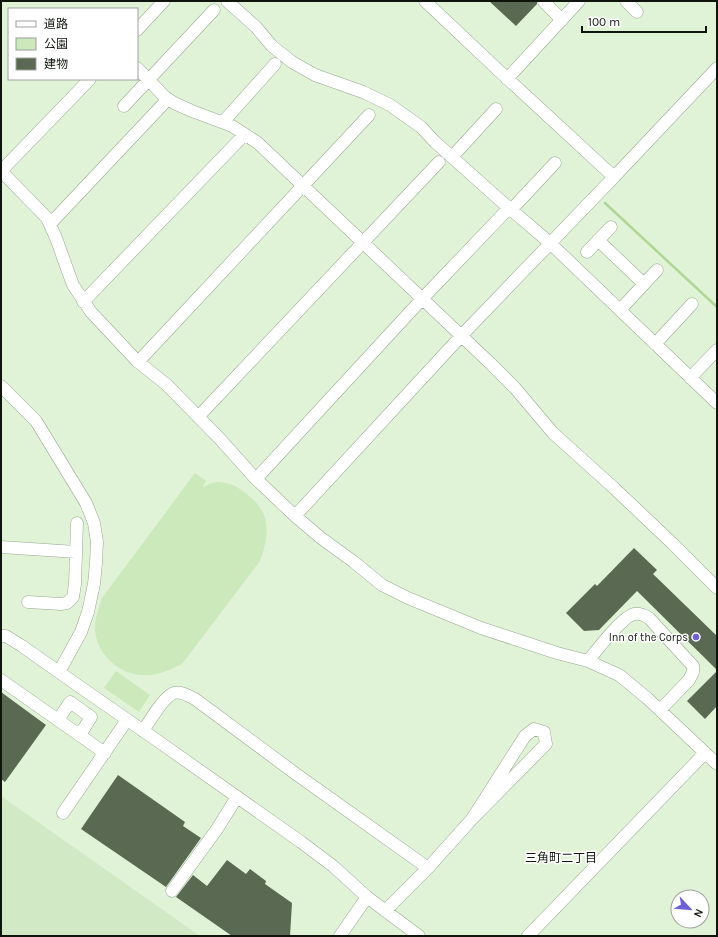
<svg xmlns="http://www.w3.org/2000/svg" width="718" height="937" viewBox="0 0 718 937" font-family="Karla,'Noto Sans JP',sans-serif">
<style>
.built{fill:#d2e9c6}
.green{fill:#cbe9ba}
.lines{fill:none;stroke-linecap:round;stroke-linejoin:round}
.stream{stroke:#aed796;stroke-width:2.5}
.building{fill:#5a6a52}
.minor-casing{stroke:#97a88e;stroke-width:13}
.minor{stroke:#fff;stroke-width:12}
.poi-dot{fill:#6d5fd9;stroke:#fff;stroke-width:1.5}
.labels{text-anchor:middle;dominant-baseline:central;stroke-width:3;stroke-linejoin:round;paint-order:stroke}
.poi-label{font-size:11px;fill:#0f150c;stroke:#fff;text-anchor:end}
.neighbourhood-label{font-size:12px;fill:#0f150c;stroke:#fff}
</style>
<rect width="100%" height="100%" fill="#e1f3d7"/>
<path class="built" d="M1 796 200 936H1Z"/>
<path class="green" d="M195 473 206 481 203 487C206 486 209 484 212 483 231 477 260 500 265 518 269 532 265 547 260 561L182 664C172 669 161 674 150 675 124 678 98 658 95 631 94 620 99 609 102 598Z
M116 671 150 695 139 712 104 688Z"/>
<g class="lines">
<path class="stream" d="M605 203 717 307"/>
</g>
<path class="building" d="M489 1H537V4L516 26Z
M634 548 657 570 653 574 717 636V670L637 591 599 630 584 631 566 613 595 584 597 586Z
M717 671V706L705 719 687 701Z
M1 692 46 725 5 782 1 779Z
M118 775 185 822 183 826 201 838 166 887 81 829Z
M227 860 246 874 250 869 266 881 265 884 292 903 290 936H232L176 897 193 875 207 886Z"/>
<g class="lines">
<g class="minor-casing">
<path id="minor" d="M227 1 256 27 272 46 292 62 315 75 363 92 390 105 421 127 435 142 501 201 550 243 717 403
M626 1 637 12
M544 2 562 20
M137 30 164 1
M137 68 165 97 174 103 192 111 232 126 258 143 490 363 515 388 553 433 614 488 673 544 717 588
M507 79 579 1
M124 106 214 10
M223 122 275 64
M452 157 496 109
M1 171 47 218 56 238 73 285 91 312 137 361 167 385 220 439 254 477 295 516 321 538 354 562 382 585 408 598 481 628 557 653 588 661 619 675 647 698 717 764
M1 171 90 79
M614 177 717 68
M511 210 555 163
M50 224 168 99
M598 240 644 284
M587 252 611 227
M83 302 245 134
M620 310 657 270
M655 344 692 304
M138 362 369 115
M690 378 717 350
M1 386 36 421 86 503 94 523 97 542 96 563 94 584 88 612 81 632 59 672
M198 417 439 162
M256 479 422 299 509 208
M295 516 462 335 614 177 497 69 425 1
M1 547 76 552
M28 602 61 604 67 603 73 597 75 584 77 523
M1 636H6L22 646 73 682 155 739 301 842 333 866 367 897 419 936
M588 661C597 650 622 617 634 614 640 613 644 615 649 618L693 666V672L689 680 660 710
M1 680 105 753
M58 720 70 702 91 717 80 735
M143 731C149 722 164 696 174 693 181 691 189 696 195 699L296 774 428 868
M63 813 127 720
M172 891 217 829 237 797
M385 911 428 868 472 819 546 744 544 732 534 729 525 736 472 819
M340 936 367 897
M528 936 705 753"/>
</g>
<use href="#minor" class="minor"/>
</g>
<circle class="poi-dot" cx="696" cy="637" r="4"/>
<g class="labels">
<g class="poi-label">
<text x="688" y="637">Inn of the Corps</text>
</g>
<g class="neighbourhood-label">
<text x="561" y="858">三角町二丁目</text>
</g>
</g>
<rect width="718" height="937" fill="none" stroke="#0f150c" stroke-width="4"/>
<rect x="8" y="8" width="130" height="72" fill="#ffffff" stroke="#9fa19e"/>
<rect x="16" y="21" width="20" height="6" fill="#ffffff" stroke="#9fa19e"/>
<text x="44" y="28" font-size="12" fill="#0f150c">道路</text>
<rect x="16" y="38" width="20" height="12" fill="#cbe9ba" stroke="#9fa19e"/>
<text x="44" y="48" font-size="12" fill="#0f150c">公園</text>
<rect x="16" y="58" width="20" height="12" fill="#5a6a52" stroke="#9fa19e"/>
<text x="44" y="68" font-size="12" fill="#0f150c">建物</text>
<g transform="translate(690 909) rotate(116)"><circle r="19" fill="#ffffff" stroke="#9fa19e"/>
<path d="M0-3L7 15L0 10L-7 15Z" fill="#6d5fd9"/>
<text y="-6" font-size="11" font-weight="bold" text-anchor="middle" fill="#0f150c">N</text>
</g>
<path d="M582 26v6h124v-6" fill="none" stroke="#0f150c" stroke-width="2"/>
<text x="588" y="26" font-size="12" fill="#0f150c" stroke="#ffffff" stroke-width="3" paint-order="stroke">100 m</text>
</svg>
